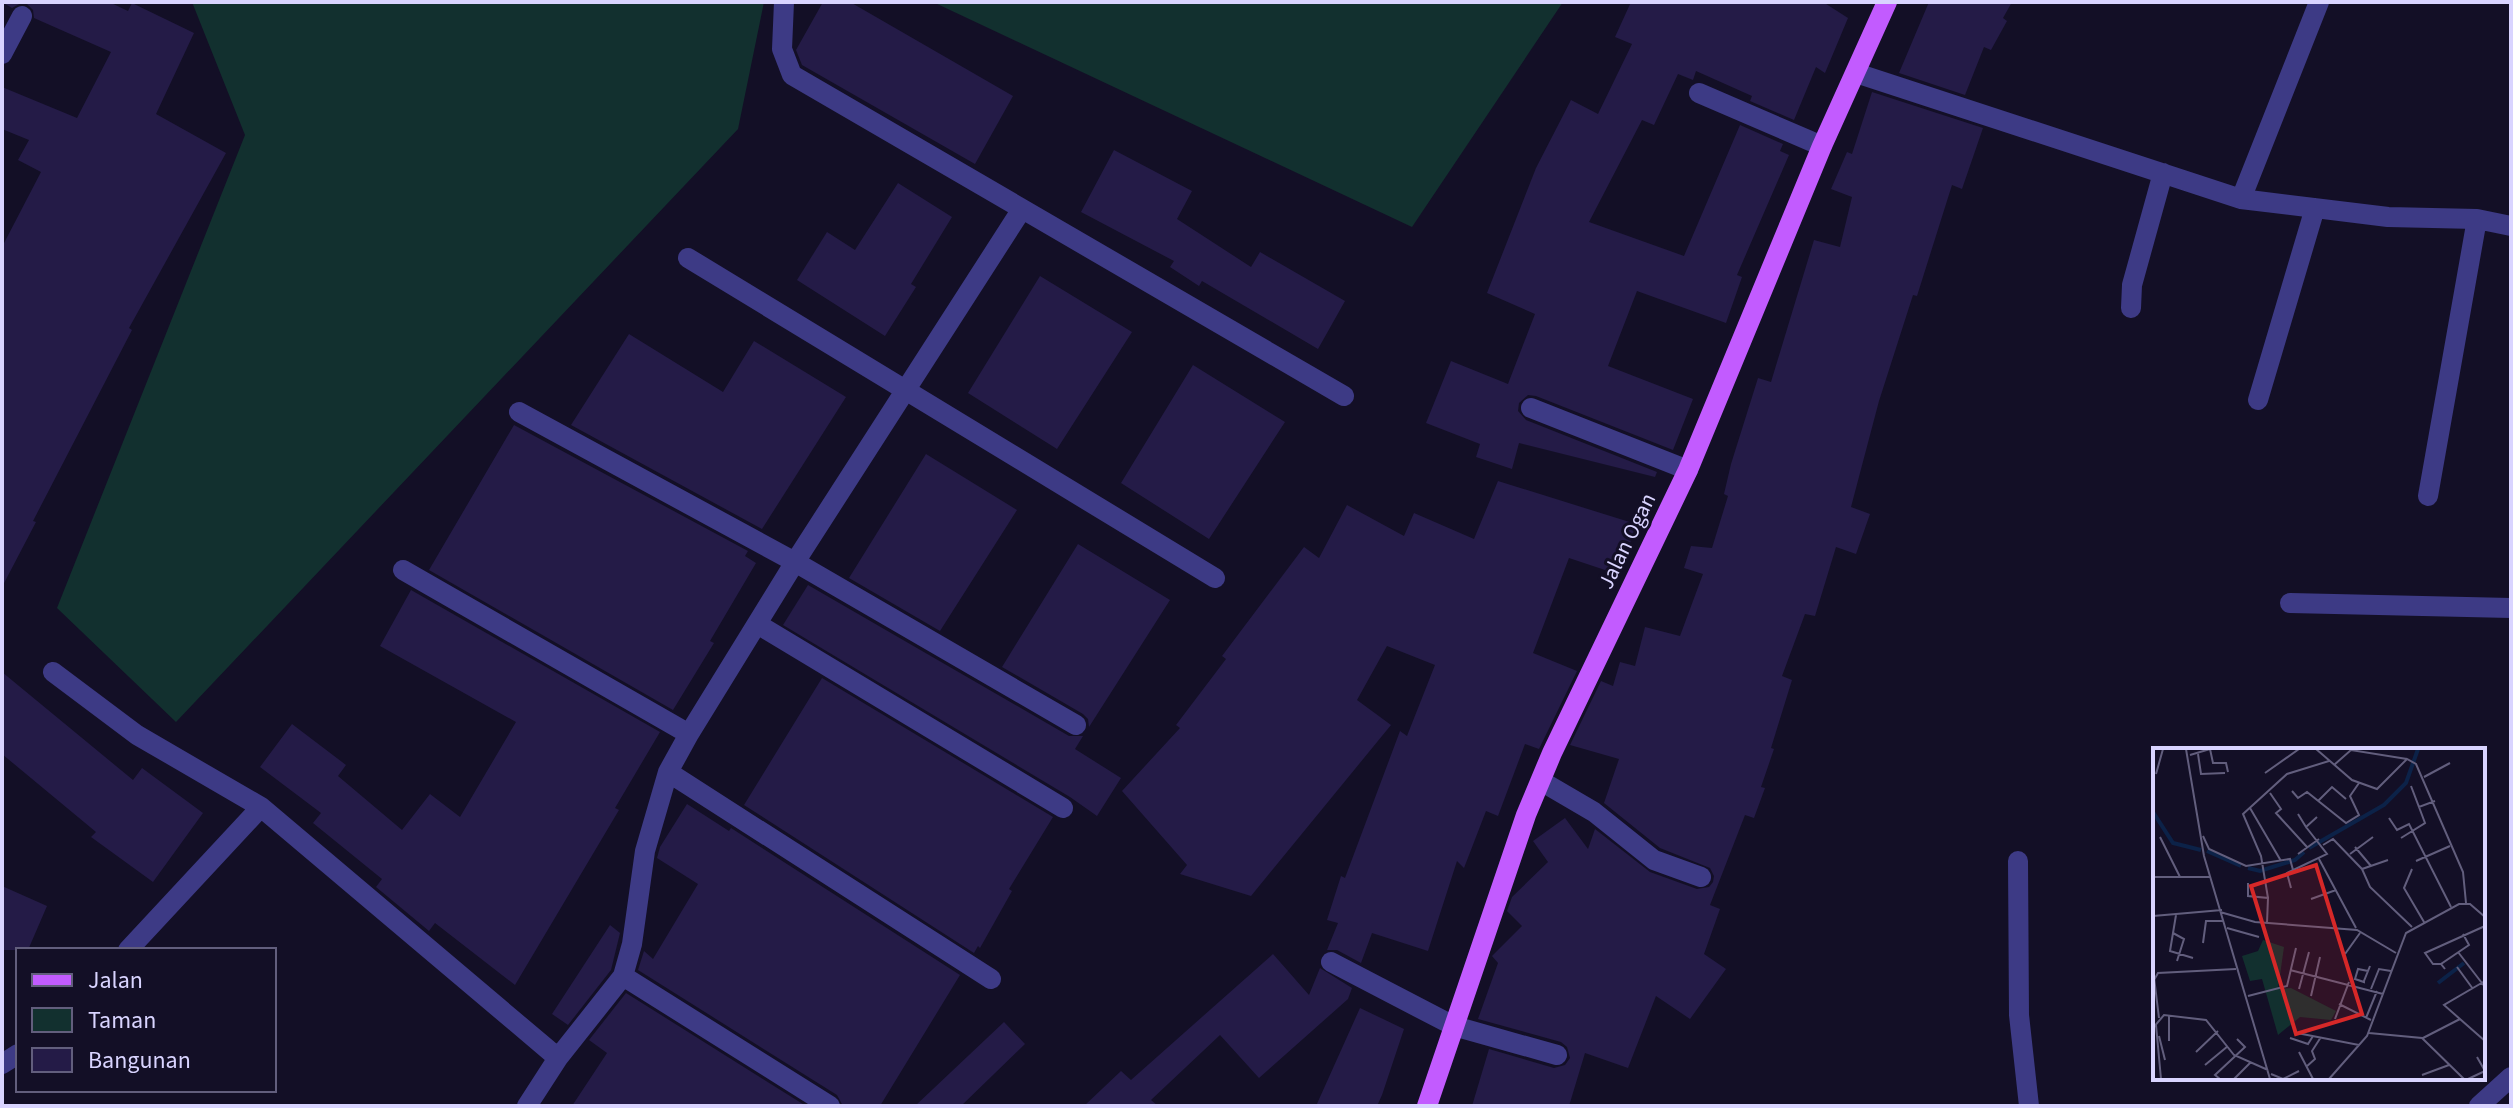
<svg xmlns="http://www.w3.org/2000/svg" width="2513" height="1108" viewBox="0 0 2513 1108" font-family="'Source Sans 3',sans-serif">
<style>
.green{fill:#12302f}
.building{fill:#241b47}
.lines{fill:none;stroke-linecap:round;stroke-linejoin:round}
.minor{stroke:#3d3a85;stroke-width:20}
.major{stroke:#c25bff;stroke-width:20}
.labels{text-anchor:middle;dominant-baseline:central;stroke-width:6;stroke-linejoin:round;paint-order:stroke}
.street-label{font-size:22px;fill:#d9d4ff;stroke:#130f26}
.inset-river{fill:none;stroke:#0c2248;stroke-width:4}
.inset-road{fill:none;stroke:#625e7d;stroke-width:2}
.view{fill:#d62828;fill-opacity:0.15;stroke:#d62828;stroke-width:4}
.inset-edge{fill:none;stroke:#d9d4ff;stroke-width:4}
</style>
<rect width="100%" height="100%" fill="#130f26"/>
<path class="green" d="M192 2H764L738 129 176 722 57 608 245 135Z
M933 2H1563L1412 227Z"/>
<path class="building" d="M2 2H109L128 11 132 3 194 33 156 114 226 153 129 328 132 330 33 521 36 522 2 587V247L41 172 18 160 29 140 2 129V87L77 118 111 52 34 18 33 10 27 4 21 3 12 8Z
M823 2H850L1013 96 975 164 802 65 796 50Z
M1631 2H1823L1848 18 1825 73 1816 67 1794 120 1750 101 1752 96 1696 71 1693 80 1678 74 1654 125 1642 120 1589 222 1684 256 1740 125 1783 144 1780 151 1789 155 1737 275 1742 277 1726 323 1637 291 1608 366 1693 399 1673 450 1536 396 1528 395 1519 403 1518 411 1526 420 1657 472 1655 477 1519 443 1512 469 1476 457 1480 444 1426 423 1451 361 1508 384 1535 314 1487 293 1536 168 1571 100 1598 114 1632 44 1615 37Z
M1929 2H2012L2003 18 2007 21 1991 50 1984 47 1965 95 1899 73Z
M1872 92 1983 128 1962 189 1952 185 1917 296 1913 295 1879 401 1851 507 1870 514 1856 554 1836 547 1815 616 1805 614 1782 676 1792 680 1771 748 1774 749 1761 787 1765 788 1754 818 1745 815 1710 905 1720 909 1704 954 1726 969 1690 1019 1656 996 1628 1068 1585 1053 1569 1106H1472L1489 1049 1554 1068 1565 1065 1570 1058 1567 1047 1561 1042 1478 1019 1498 963 1492 956 1522 926 1507 911 1512 897 1548 862 1533 841 1565 818 1588 849 1595 829 1650 872 1697 889 1709 887 1713 882 1714 876 1710 868 1660 848 1604 803 1619 759 1570 745 1601 681 1613 686 1620 662 1635 666 1645 627 1680 636 1703 574 1684 568 1691 546 1712 548 1728 496 1724 494 1731 464 1758 378 1771 382 1814 240 1840 247 1852 197 1831 189 1847 152 1852 154Z
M1114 150 1192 191 1177 219 1251 267 1260 252 1345 301 1318 349 1202 281 1199 286 1170 267 1174 261 1081 212Z
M898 183 952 217 911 284 916 287 885 336 797 280 827 232 855 250Z
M1040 276 1132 332 1057 449 968 393Z
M629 334 723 392 754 341 846 397 762 529 571 425Z
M1193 365 1285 422 1209 539 1121 483Z
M514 425 748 551 745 556 756 563 710 641 714 643 673 710 429 570Z
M926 454 1017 510 940 631 849 578Z
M1498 481 1636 524 1620 575 1569 558 1533 653 1577 671 1539 749 1525 744 1498 816 1486 811 1464 868 1457 861 1428 951 1372 933 1361 963 1337 950H1327L1338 923 1327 920 1341 876 1345 878 1400 731 1407 736 1435 665 1387 646 1357 700 1391 725 1251 896 1180 874 1187 865 1122 791 1180 728 1176 725 1226 659 1222 656 1304 547 1319 558 1347 505 1404 536 1414 513 1474 539Z
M1078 544 1170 600 1089 727 1088 719 1083 714 1002 667Z
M808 585 1069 736H1083L1075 749 1121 778 1097 816 1070 797 783 625Z
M411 590 660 732 615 808 619 810 515 985 435 923 429 931 376 887 382 879 313 823 321 813 260 767 292 724 346 765 338 776 402 830 430 794 460 817 516 722 380 646Z
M2 672 133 780 142 768 203 813 153 882 91 837 96 832 2 754Z
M822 678 1053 817 1009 889 1012 891 980 948 978 946 974 953 744 805Z
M687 804 729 831 731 828 960 975 880 1106H843L837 1095 638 970 644 951 653 959 698 884 657 858 660 847Z
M2 886 47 906 28 950H2Z
M610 925 620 933 611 970 568 1025 552 1014Z
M1273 954 1309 995 1320 968 1352 988 1348 999 1259 1078 1220 1035 1151 1100 1158 1106H1084L1121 1071 1131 1080Z
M626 993 806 1106H572L607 1053 589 1040Z
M1360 1008 1404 1029 1382 1095 1377 1106H1316Z
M1004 1022 1025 1044 961 1106H915Z"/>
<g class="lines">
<path class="minor" d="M784 2 782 49 792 75 1344 396
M2 54 22 16
M1856 73 2241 199 2319 2
M1699 93 1822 146
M2241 199 2388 217 2477 219 2511 226
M688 258 1215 578
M2131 308 2132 285 2163 173
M2258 400 2315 208
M1531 408 1688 470
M519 412 795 562 1076 725
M2428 496 2477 219
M403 570 689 734
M2290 603 2511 608
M759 625 1063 808
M53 672 137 735 261 807 558 1058
M668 772 991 979
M1541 781 1594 812 1654 860 1701 877
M2018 861 2019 1015 2029 1106
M128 950 261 807
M1331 962 1454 1026 1557 1055
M623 976 830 1106
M2 1064 18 1054
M527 1106 558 1058 623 976 632 944 645 851 668 772 689 734 795 562 1022 209
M2479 1106 2511 1077"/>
<path class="major" d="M1427 1106 1526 815 1552 753 1688 470 1822 146 1887 2"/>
</g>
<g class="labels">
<g class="street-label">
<text transform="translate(1627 541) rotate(-64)">Jalan Ogan</text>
</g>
</g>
<g transform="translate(2153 748)">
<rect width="332" height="332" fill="#130f26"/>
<path d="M110 192 131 199 125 241 138 240 183 263 178 272 147 269 125 287 109 231 97 233 89 208 105 203Z" fill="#12302f"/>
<path class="inset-river" d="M0 64 20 95 48 102M156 100 231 57 253 35 265 1M54 103 88 118M95 120 107 123 142 112 151 104M285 235 311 215"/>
<path class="inset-road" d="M33 1 51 108 117 331M163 1 199 32 224 41 254 11 263 16 310 124 313 155M45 6 48 26 72 25M37 7 57 1 60 15H73L75 24M181 17 198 2 254 11M112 25 146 1M3 26 10 1M271 29 297 15M258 38 266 59 282 53M139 43 145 50 154 44 193 75 206 67 197 48 206 35M117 45 128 61 123 65 154 99M165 53 179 39 193 51M97 60 128 113M145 66 153 79 164 69M236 70 244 82 256 76 298 159M50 88 56 101 93 118 137 111 140 122M7 89 27 129M248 90 272 75 266 59M170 97 180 91 209 121 235 112M202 99 218 118M145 106 166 91M197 106 220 89M166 111 203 180M263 113 297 98M209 121 217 139 259 179M259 121 251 140 271 174M0 129H57M95 135V148L115 150 114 175M138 140 134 125 174 106 153 79M115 150 108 108 90 66 134 26 176 13M158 151 183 142M67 164 102 174 204 182 243 205M23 167 17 203 40 210M0 168 69 162M74 180 106 189M20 185 31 191 24 213M50 195 53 173H70M305 204 332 239M192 206 207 185M288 216H280L272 205 332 178M304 219 320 241M0 221 6 270M292 221 288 216 316 197 310 186M137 222 230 246M215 223 205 221 202 231 211 234V233L217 218M1 232 5 225 83 221M332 233 291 257 332 293M146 241 156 204M218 241 226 221 238 223M95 248 134 238 143 200M158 248 167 209M186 256 218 272M213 270 224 243M182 271 196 234M3 277 8 331M0 280 11 267 53 272 81 307 115 322M144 285 206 297M216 285 269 290 311 331M6 288 12 312M137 290 155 296 160 288M270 290 307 271M16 293V268M43 304 65 283M146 304 160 331M52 317 75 298M153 319 162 311 159 303 168 289M118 326 130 331 146 323M269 327 296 317M67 331 62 327 92 299 84 291M81 331 98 314M176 331 214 288 253 185 306 156H317L332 169M315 331 332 323 324 309"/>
<path class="view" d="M163 117 209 266 143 286 98 138Z"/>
<rect width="332" height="332" class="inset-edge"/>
</g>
<rect width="2513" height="1108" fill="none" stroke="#d9d4ff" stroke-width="8"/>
<rect x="16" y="948" width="260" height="144" fill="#130f26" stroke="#625e7d" stroke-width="2"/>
<rect x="32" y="974" width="40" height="12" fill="#c25bff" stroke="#625e7d" stroke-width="2"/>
<text x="88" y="988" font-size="24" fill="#d9d4ff">Jalan</text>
<rect x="32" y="1008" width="40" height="24" fill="#12302f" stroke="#625e7d" stroke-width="2"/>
<text x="88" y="1028" font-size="24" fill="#d9d4ff">Taman</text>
<rect x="32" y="1048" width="40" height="24" fill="#241b47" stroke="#625e7d" stroke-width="2"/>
<text x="88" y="1068" font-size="24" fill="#d9d4ff">Bangunan</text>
</svg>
